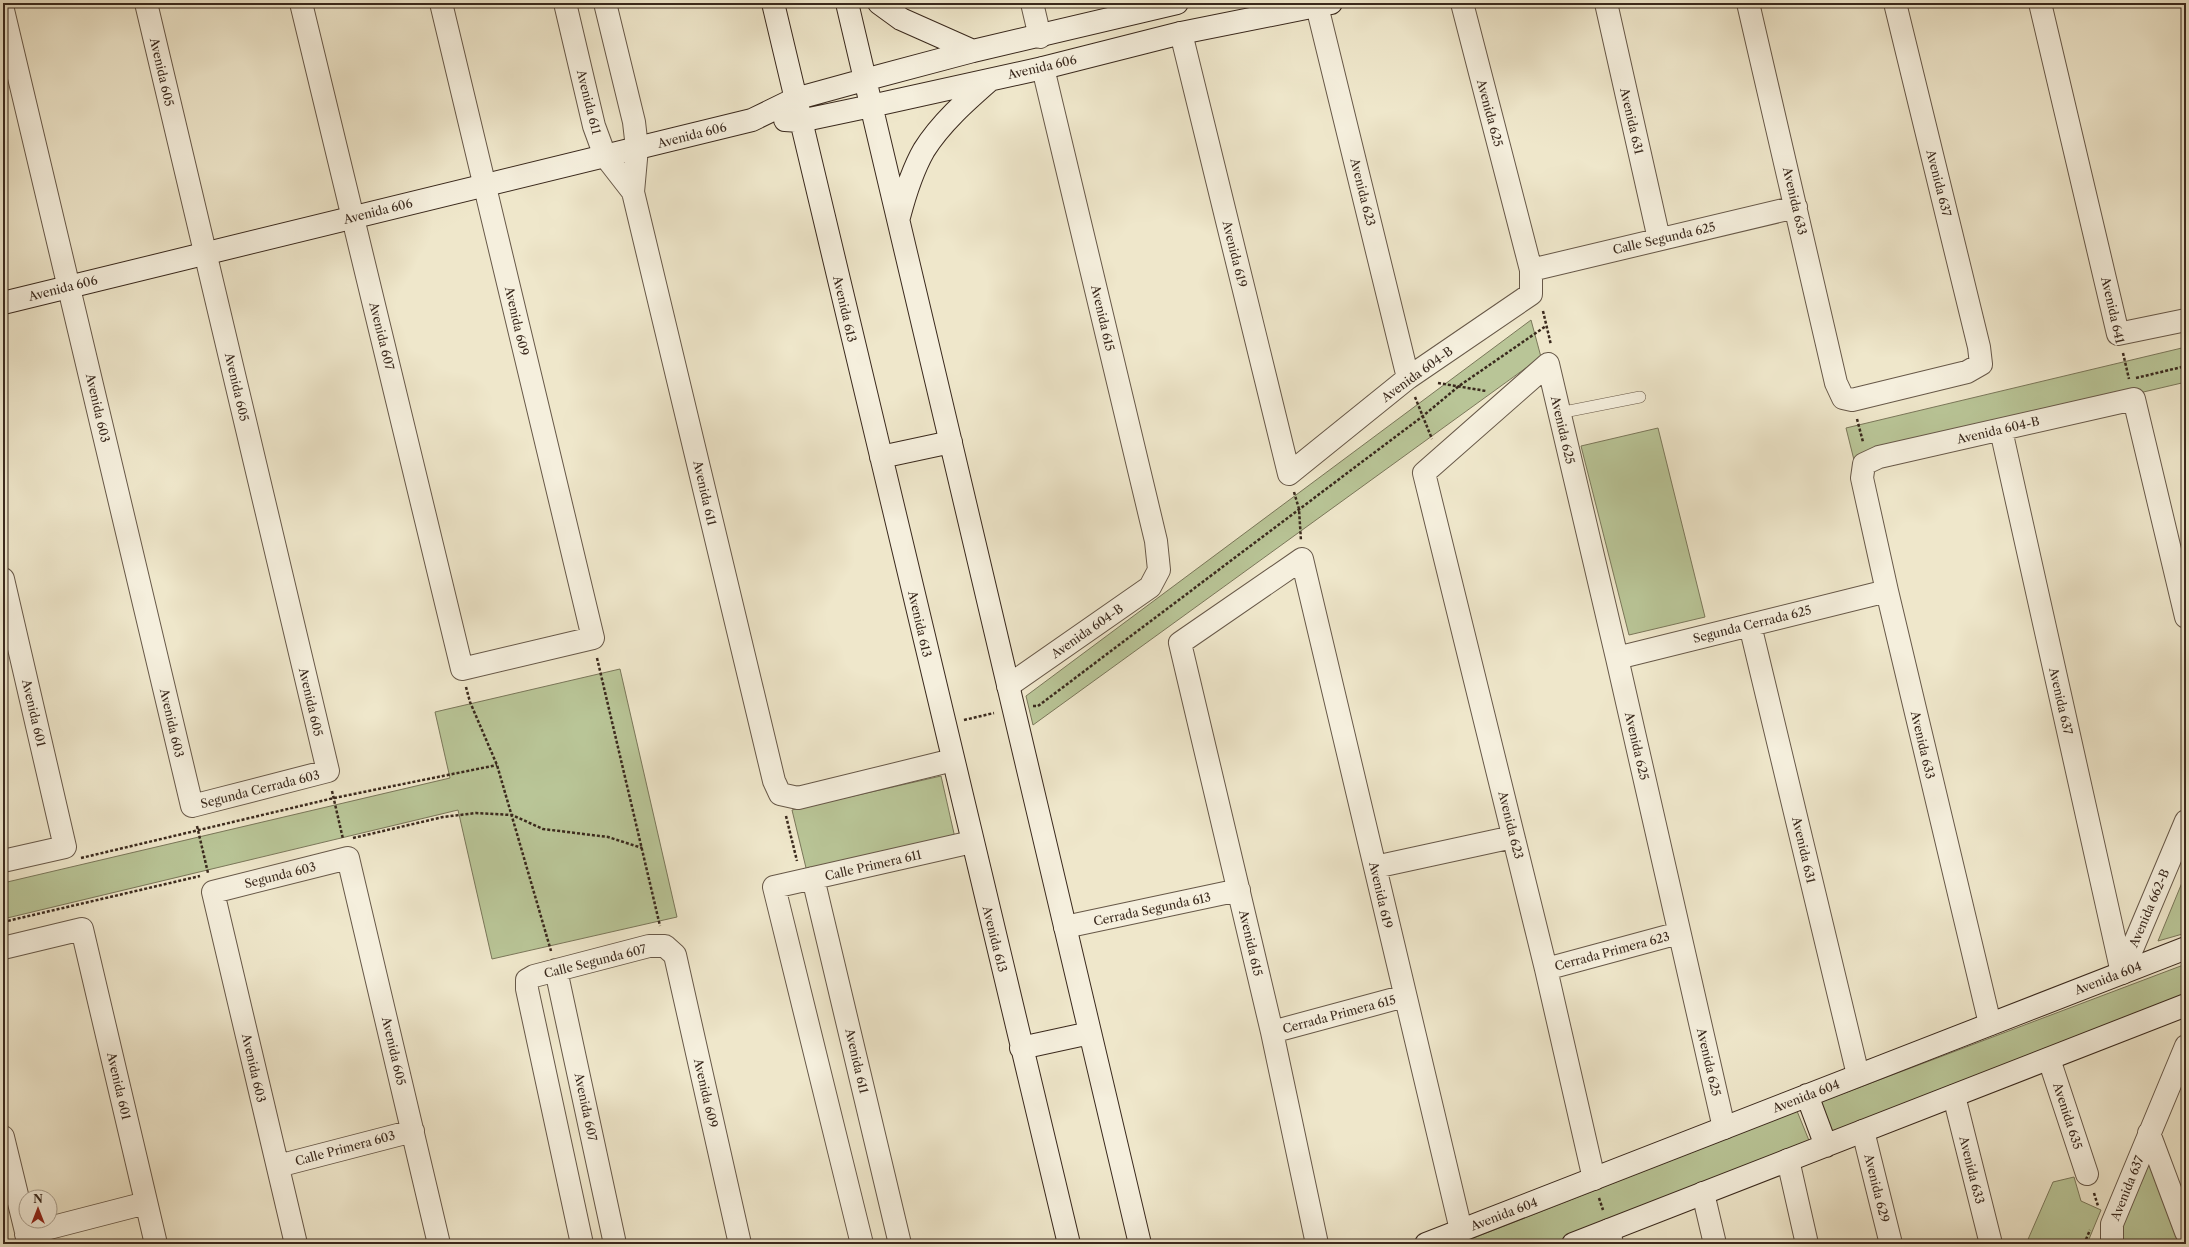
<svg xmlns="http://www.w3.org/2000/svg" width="2189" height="1247" viewBox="0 0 2189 1247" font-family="'Libre Caslon Text',serif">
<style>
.green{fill:#b9c597;stroke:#7a775a}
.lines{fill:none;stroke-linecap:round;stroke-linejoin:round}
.lane-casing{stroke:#675848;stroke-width:12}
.street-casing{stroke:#675848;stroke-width:24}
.secondary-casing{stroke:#3a291d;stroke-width:24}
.path{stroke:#3a291d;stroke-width:2.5;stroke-dasharray:3 2;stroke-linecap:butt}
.lane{stroke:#f5efdd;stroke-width:11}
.street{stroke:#f5efdd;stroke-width:22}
.secondary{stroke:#f5efdd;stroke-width:22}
.labels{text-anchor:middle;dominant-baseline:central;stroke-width:3;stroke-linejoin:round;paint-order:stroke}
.street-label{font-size:12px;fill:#3a291d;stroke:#f5efdd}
</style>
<rect width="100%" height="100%" fill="#efe7cb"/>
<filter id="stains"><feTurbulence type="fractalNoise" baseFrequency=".005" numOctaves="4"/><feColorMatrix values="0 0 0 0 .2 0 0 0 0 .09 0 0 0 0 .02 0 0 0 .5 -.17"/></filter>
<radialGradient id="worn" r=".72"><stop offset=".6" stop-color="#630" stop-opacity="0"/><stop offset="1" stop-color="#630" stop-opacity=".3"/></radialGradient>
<path class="green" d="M1531 320 1541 357 1033 725 1026 696Z
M2186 347V382L1854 460 1846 428Z
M1658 428 1705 617 1629 635 1581 446Z
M620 669 677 917 492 959 458 810 3 919V883L450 778 435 712Z
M941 776 955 838 807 872 792 810Z
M2186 873V933L2158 941Z
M2186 964V996L1831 1135 1818 1103Z
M1797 1111 1810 1143 1551 1244H1458Z
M2148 1155 2182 1244H2122L2119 1236Z
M2074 1177 2081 1201 2101 1210 2087 1244H2026L2053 1182Z"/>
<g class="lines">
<g class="lane-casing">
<path id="lane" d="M1559 413 1640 397"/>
</g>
<g class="street-casing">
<path id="street" d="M301 3 462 669 593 638 441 3
M565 3 594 126 605 156 633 192
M605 3 634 122 637 148 633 192 774 781 780 794 798 798 953 760
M1032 3 1040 37
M1606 3 1659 239
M1748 3 1836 383 1843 398 1852 400 1967 372 1981 364 1979 347 1895 3
M2040 3 2118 334 2186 320
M1317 6 1408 378
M3 10 192 806 328 771 146 3
M1181 33 1289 474 1408 378 1531 294V270L1462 3
M1531 270 1796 207
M2001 430 2122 973
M3 579 65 847 3 861
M1750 625 1858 1075
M1617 658 1887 591
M1008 686 1150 587 1159 570 1156 541 1043 68
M1375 867 1513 837
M813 878 900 1244
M1065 927 1239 890
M3 948 82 929 156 1244
M1546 969 1679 933
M556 970 615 1244
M2122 973 2186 821
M1990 1024 1887 591 1862 478 1864 464 1879 457 2134 399 2186 617
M1272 1032 1405 996
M2049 1059 2087 1174
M1954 1096 1991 1244
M1863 1131 1891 1244
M2149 1133 2186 1232
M3 1137 29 1244
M1788 1160 1807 1244
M278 1166 413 1131
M1594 1179 1546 969 1424 473 1548 364 1617 658 1724 1128
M1703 1193 1715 1244
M1609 1230 1612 1244
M26 1234 146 1203
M296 1244 213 892 348 858 439 1244
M582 1244 527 989V980L534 976 649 946H665L675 955 740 1244
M862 1244 774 887 972 842
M1317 1244 1272 1032 1180 643 1302 559 1461 1230
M2112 1244V1224L2186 1046"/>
</g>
<g class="secondary-casing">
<path id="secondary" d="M773 3 1069 1244
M847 3 1140 1244
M879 3 901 19 973 51
M785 120 800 121 871 106 1043 68 1181 33 1331 3
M899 217C905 194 912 171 924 150 941 123 966 101 990 80
M3 303 752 120 795 99 864 80 973 51 1177 3
M881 457 951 442
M1021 1048 1090 1033
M1807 1095 1826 1146
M1426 1244 2186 948
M1573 1244 2186 1005"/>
</g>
<path class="path" d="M1543 311 1551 345
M2123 353 2129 379
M2136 378 2186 366
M1438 383 1486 391
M1415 397 1432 439
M1857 419 1863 442
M1294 492 1299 509 1301 541
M597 658 660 926
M466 687 470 702 497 765 551 951
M1033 706H1038L1423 416 1459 386 1546 326
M964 720 994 713
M332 791 343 839
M786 816 797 861
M197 826 208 873
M353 838 443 817 476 813 512 815 543 829 608 837 642 848
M81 858 334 798 497 765
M3 922 200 876
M2094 1193 2098 1206
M1599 1198 1603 1210
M2084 1244 2090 1230"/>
<use href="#lane" class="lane"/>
<use href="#street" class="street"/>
<use href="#secondary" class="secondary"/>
</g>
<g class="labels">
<g class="street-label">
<text transform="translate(1042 67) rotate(-13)">Avenida 606</text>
<text transform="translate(162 72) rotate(77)">Avenida 605</text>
<text transform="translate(589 102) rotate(76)">Avenida 611</text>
<text transform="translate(1490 113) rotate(75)">Avenida 625</text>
<text transform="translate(1632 121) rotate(77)">Avenida 631</text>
<text transform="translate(692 135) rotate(-14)">Avenida 606</text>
<text transform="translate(1939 183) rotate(76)">Avenida 637</text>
<text transform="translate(1363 192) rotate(76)">Avenida 623</text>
<text transform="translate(1795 201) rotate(77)">Avenida 633</text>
<text transform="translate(378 211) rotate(-14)">Avenida 606</text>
<text transform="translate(1664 238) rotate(-13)">Calle Segunda 625</text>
<text transform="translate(1235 254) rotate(76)">Avenida 619</text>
<text transform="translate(63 288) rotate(-14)">Avenida 606</text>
<text transform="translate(845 309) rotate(77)">Avenida 613</text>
<text transform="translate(2113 310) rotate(77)">Avenida 641</text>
<text transform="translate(1103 318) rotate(77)">Avenida 615</text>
<text transform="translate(517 321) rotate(77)">Avenida 609</text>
<text transform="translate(382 336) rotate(76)">Avenida 607</text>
<text transform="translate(1417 374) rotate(-36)">Avenida 604-B</text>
<text transform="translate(237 387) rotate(77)">Avenida 605</text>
<text transform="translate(98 408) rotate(77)">Avenida 603</text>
<text transform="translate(1563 430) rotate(77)">Avenida 625</text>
<text transform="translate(1998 430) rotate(-13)">Avenida 604-B</text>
<text transform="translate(705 493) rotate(77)">Avenida 611</text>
<text transform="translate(920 624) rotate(77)">Avenida 613</text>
<text transform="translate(1752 624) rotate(-14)">Segunda Cerrada 625</text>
<text transform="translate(1087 631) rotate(-35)">Avenida 604-B</text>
<text transform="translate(2061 701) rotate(77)">Avenida 637</text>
<text transform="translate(311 702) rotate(77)">Avenida 605</text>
<text transform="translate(34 713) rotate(77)">Avenida 601</text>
<text transform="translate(172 723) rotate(77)">Avenida 603</text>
<text transform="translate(1923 745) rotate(77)">Avenida 633</text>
<text transform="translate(1637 746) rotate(77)">Avenida 625</text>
<text transform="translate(260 789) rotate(-14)">Segunda Cerrada 603</text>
<text transform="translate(1511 825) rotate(76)">Avenida 623</text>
<text transform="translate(1804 850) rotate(77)">Avenida 631</text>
<text transform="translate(873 865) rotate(-13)">Calle Primera 611</text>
<text transform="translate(280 875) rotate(-14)">Segunda 603</text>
<text transform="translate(1381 895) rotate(77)">Avenida 619</text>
<text transform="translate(2149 908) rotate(-67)">Avenida 662-B</text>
<text transform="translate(1152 909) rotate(-12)">Cerrada Segunda 613</text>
<text transform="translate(995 939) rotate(76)">Avenida 613</text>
<text transform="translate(1251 943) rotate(77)">Avenida 615</text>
<text transform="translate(1612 951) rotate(-15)">Cerrada Primera 623</text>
<text transform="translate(595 961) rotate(-14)">Calle Segunda 607</text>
<text transform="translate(2108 978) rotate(-21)">Avenida 604</text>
<text transform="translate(1339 1014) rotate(-15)">Cerrada Primera 615</text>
<text transform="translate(394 1051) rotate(77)">Avenida 605</text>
<text transform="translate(857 1061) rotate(77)">Avenida 611</text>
<text transform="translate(1709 1062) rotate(77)">Avenida 625</text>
<text transform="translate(254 1068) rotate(77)">Avenida 603</text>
<text transform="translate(119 1086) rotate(77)">Avenida 601</text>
<text transform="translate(706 1093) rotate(77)">Avenida 609</text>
<text transform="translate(1806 1096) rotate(-21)">Avenida 604</text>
<text transform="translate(586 1107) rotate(78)">Avenida 607</text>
<text transform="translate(2068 1116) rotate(72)">Avenida 635</text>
<text transform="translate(345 1148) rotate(-15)">Calle Primera 603</text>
<text transform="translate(1972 1170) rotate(76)">Avenida 633</text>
<text transform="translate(1877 1188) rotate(76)">Avenida 629</text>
<text transform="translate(2127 1188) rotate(-68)">Avenida 637</text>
<text transform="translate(1504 1214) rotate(-21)">Avenida 604</text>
</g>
</g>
<rect width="2189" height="1247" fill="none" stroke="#efe7cb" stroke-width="16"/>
<rect x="4" y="4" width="2181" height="1239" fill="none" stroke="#3a291d" stroke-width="2"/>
<rect x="8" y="8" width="2173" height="1231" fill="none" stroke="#3a291d"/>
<g transform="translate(38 1209)"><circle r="19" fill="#f5efdd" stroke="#aaa090"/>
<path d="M0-3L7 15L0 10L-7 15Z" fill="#8f2418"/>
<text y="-6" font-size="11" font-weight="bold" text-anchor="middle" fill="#3a291d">N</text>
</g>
<rect width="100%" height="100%" filter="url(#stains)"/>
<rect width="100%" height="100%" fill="url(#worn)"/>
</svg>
